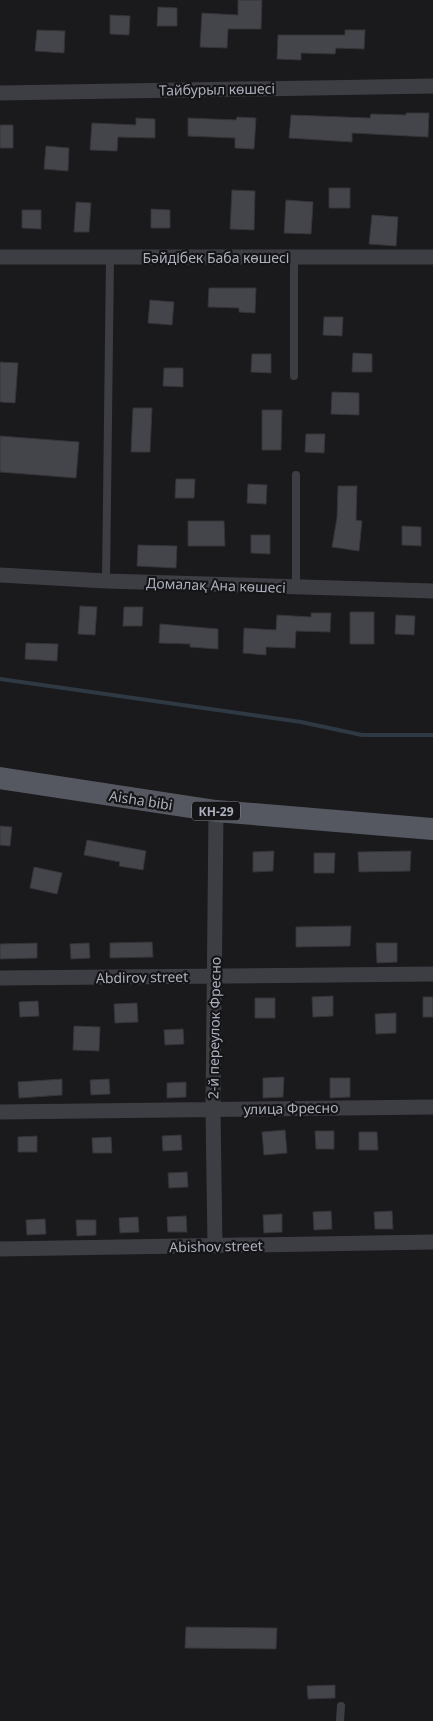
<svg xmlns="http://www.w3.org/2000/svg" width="433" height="1721" viewBox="0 0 433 1721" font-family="'Noto Sans',sans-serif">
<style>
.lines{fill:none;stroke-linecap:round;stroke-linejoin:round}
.stream{stroke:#2e3943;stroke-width:4}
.building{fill:#44454a;stroke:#343439}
.service{stroke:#3d3d44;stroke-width:8}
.minor{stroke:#3d3d44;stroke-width:15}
.primary{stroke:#565861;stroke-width:22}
.labels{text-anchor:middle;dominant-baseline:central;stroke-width:4.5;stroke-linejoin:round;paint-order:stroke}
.shield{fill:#151518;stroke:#7f828c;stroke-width:1}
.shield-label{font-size:12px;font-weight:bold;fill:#acb0bd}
.street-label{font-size:14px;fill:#acb0bd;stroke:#151518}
</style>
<rect width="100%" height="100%" fill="#1a1a1d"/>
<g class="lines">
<path class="stream" d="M0 679 301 722 362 735H433"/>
</g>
<path class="building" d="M238 0H262L261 29H228L227 48 200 47 202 13 238 15Z
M158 7 177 8V26H157Z
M110 15 130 16 129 35 110 34Z
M37 30 65 31 64 53 35 51Z
M345 30H365L364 49 336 48 335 54 301 53V60L277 59 278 35H345Z
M406 113H429L428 137 352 133V142L289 138 291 115 370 118 371 114 406 115Z
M237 117 256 118 254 149 235 148V138L188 136V118L236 120Z
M136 118 155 119V138L118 137 117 151 90 150 92 123 136 125Z
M0 125H13V148H0Z
M46 146 69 148 68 171 44 169Z
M329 188H350V208H329Z
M232 190 255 191 254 230 230 229Z
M286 200 313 202 311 234 284 233Z
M76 202 91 203 89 232H74Z
M151 209 170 210V228H151Z
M22 210H41V229L22 228Z
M372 215 398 217 396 246 369 244Z
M209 288H256L255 313 239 312V308L208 307Z
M150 300 174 302 172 325 148 323Z
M324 317H343L342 336 323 335Z
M353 353 372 354V372H352Z
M252 354H271V373L251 372Z
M0 362 18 363 15 403 0 402Z
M164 368H183V387L163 386Z
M332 392 359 393V415L331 414Z
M133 408H152L150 452H131Z
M262 410H282L281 450H262Z
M306 434H325L324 453 305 452Z
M0 436 79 442 76 478 0 472Z
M176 479H195L194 498H175Z
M248 484 267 485 266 504 247 503Z
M338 486H357L356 520 362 521 359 551 332 547 337 518Z
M188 521H224L225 546H188Z
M402 526 421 527V546L402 545Z
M251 535H270V554L251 553Z
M138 545 177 546 176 568 137 566Z
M80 606 97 607 95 635 78 634Z
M124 607H143L142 626H123Z
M350 612H374V644H350Z
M311 613H331L330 632 296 631 295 648 266 647V655L243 653 244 628 276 630 277 615 311 617Z
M396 615 415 616 414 635 395 634Z
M160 624 218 629V649L190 647V644L159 643Z
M26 643 58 644 57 661 25 659Z
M0 826 12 827 10 846 0 845Z
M87 840 146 851 143 870 119 866 120 862 84 855Z
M274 851 273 871 253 872V852Z
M411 851 410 871 359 872 358 852Z
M314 853H335L334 873H314Z
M34 867 62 873 57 894 30 888Z
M351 926 350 946 296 947V927Z
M152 942 153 957 110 958V943Z
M37 943V958L0 959V944Z
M89 943 90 958 71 959 70 944Z
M376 943H397V962L377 963Z
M333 996V1016L313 1017 312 997Z
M423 997H433V1017H423Z
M255 998H275V1018H255Z
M38 1001 39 1016 20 1017 19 1002Z
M137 1003 138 1022 115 1023 114 1004Z
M396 1013V1033L376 1034 375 1014Z
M74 1026 100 1027 99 1051 73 1050Z
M183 1029 184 1044 165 1045 164 1030Z
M284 1077 283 1097 263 1098V1078Z
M330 1078H350V1097L330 1098Z
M62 1079V1095L19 1098 18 1082Z
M109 1079 110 1094 91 1095 90 1080Z
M186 1082V1097L167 1098V1083Z
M285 1130 287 1153 264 1155 262 1132Z
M315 1131H334V1149H316Z
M359 1132H377L378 1150H359Z
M181 1135 182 1150 163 1151 162 1136Z
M37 1136V1152H18V1137Z
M111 1137 112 1153H93L92 1138Z
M187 1172 188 1187 169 1188 168 1173Z
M331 1211 332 1229 314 1230 313 1212Z
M392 1211 393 1229H375L374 1212Z
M282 1214V1232L264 1233 263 1215Z
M186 1216 187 1232H168L167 1217Z
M138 1217 139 1232 120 1233 119 1218Z
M45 1219 46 1234 27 1235 26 1220Z
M76 1220H96V1235L77 1236Z
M186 1627 277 1628 276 1649 185 1648Z
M335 1685V1698L308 1699 307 1686Z"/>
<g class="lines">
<path class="service" d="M294 376V257
M296 475V588
M106 581 110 257
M340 1721 341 1706"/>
<path class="minor" d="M0 93 433 86
M0 257H433
M0 575 106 581 433 591
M0 978 433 974
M0 1112 433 1107
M215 1246 213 1109 216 811
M0 1249 433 1242"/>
<path class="primary" d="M0 778 216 811 433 829"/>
</g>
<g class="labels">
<rect class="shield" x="192" y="801.5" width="48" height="19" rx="4"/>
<g class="shield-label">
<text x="216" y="811">КН-29</text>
</g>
<g class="street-label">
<text transform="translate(217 89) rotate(-1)">Тайбурыл көшесі</text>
<text x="216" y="257">Бәйдібек Баба көшесі</text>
<text transform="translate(216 585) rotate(2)">Домалақ Ана көшесі</text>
<text transform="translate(141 800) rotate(9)">Aisha bibi</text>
<text transform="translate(142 977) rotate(-1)">Abdirov street</text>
<text transform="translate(214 1028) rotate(-89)">2-й переулок Фресно</text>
<text transform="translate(291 1108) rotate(-1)">улица Фресно</text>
<text transform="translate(216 1246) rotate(-1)">Abishov street</text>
</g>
</g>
</svg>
